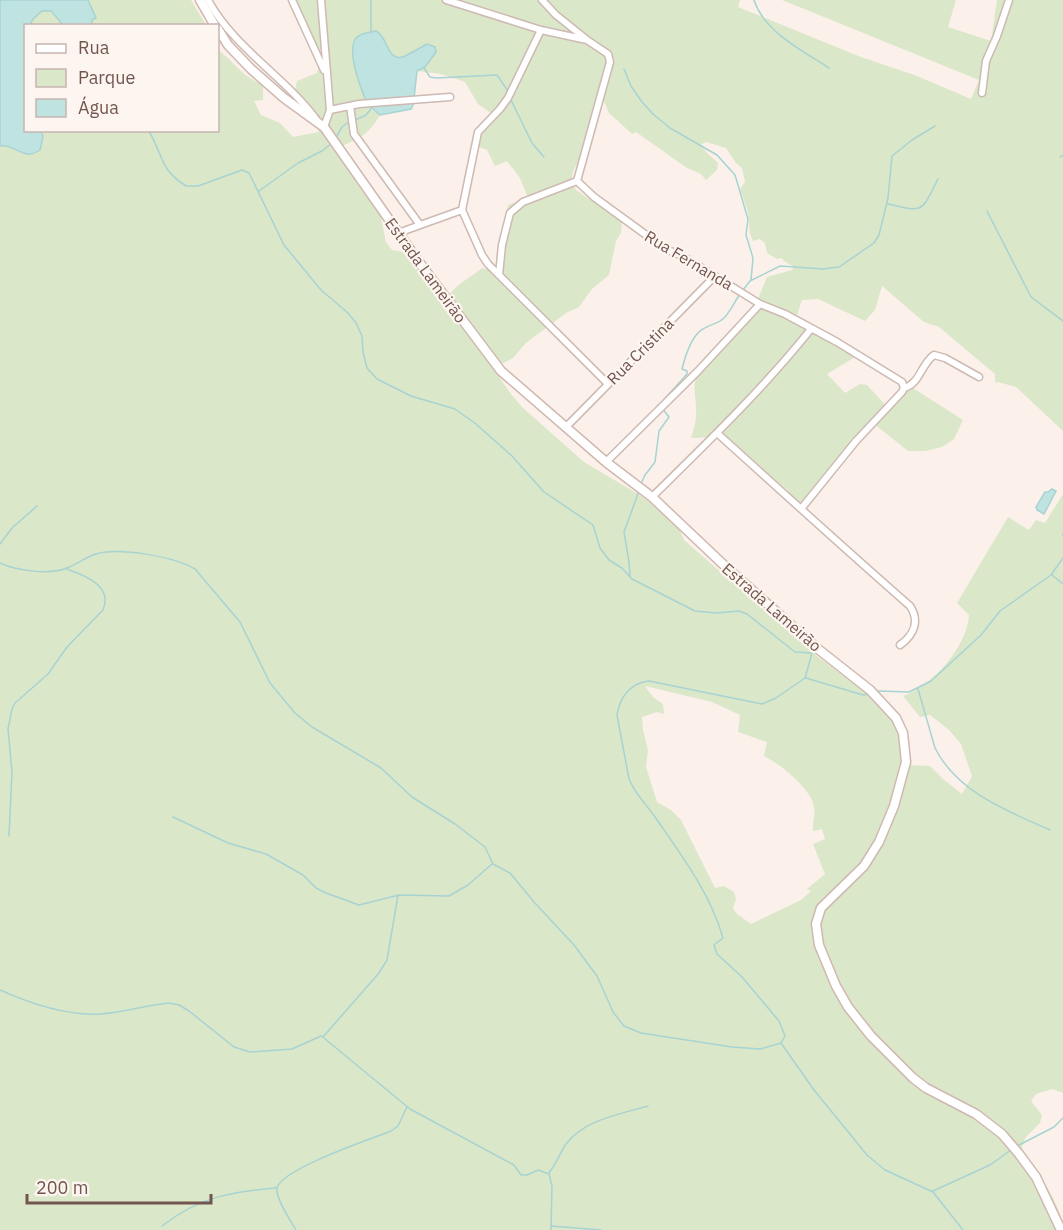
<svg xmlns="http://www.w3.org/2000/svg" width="1063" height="1230" viewBox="0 0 1063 1230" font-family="'IBM Plex Sans',sans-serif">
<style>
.green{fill:#dbe7c9;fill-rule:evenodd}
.water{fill:#bfe3e1;stroke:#a7d3d2;stroke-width:1.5}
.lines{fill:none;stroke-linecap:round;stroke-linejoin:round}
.stream{stroke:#a7d3d2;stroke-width:1.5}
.street-casing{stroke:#ceb9b3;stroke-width:9}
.secondary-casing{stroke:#d0b8b1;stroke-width:11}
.street{stroke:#fff;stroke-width:6}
.secondary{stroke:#fff;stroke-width:8}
.labels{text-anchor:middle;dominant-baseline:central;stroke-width:4.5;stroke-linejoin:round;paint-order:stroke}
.street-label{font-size:16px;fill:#73554f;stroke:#fdf5f0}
</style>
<rect width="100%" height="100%" fill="#fbf1ea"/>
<path class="green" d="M88 0H191L206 25H92V20L96 18Z
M291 0H740L738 7 861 57 917 76 971 99 979 80 782 0H956L948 27 991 41 997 0H1063V431L1016 387 998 382 995 383V374L939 327 924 322 882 286 875 310 865 321 818 299 802 300 797 315 860 354 827 374 845 393 860 384 867 385 887 407 910 386 963 420 954 439 942 447 925 451H908L873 423 796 509 788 498V490L720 437 691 438C694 428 697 419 696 409 696 396 692 388 697 376L764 305 758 299 767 277 792 270 794 267 784 261 782 258 777 259 767 253 765 243 760 239 753 241 750 234 748 212 740 189 745 182 742 168 736 163 726 148 706 142 701 145 707 153 718 163 717 170 706 180 701 174 687 168 636 132 632 134 609 113 604 101C594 118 589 137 582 155 579 161 575 166 573 172 571 179 572 184 576 190L622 221 621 233 616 241 609 275 592 289 579 307 566 313 526 343 513 358 500 365 449 295C460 281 469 279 482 268L496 273 508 205 528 198 520 178 507 161 495 166 487 150 473 145 492 114 478 104 465 82 441 74 417 71 425 67 430 60 427 44C420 48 412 53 405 56 392 61 377 40 369 32L358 36 372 110 380 115C368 136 358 139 337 148L361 190 376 205 381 218 386 242 392 250 404 252 427 278 434 294 453 321 466 329 511 394 523 408 584 462 638 494 677 523 684 540 818 657 850 681 868 690 880 703 896 726 905 765 930 766 943 779 962 794 972 776 961 744 949 730 930 715 920 717 903 696C933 685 967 647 969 615L957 603 1008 517 1029 530 1036 520 1045 523 1063 494V1093L1052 1089 1036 1094 1031 1101 1042 1115 1040 1123 1025 1138 1022 1148C1035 1168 1063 1206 1063 1230H0V146C14 144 24 161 40 150L43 136 41 131 218 130V50C236 63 241 76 263 85V100L254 101 261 115 280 123 293 137 319 132 310 115 302 110 297 101 295 91 297 81 317 73 323 51 316 47ZM645 686 712 702 740 715 738 732 767 742 764 756C780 764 811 788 814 807 816 815 812 822 813 831L822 829 825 839 813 844 825 874 807 889 811 891 801 900 751 924 737 914 733 908 736 899 734 892 724 886 715 888 681 820 671 810 657 802 646 767 648 750 643 730 642 717 657 712 664 714 663 704 653 697Z
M41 11H50L63 25 30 26 33 19Z"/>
<path class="water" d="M0 0H88L96 18 92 20V25H63L51 11H42L33 19 30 25 26 26V130L41 131 43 136 40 150C23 162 15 143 0 146Z
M376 31C388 36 387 64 405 56 413 52 420 48 427 44L435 47 436 52 425 67 417 71 414 98 367 103C361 89 345 49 357 37 362 33 369 32 376 31Z
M415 101 411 109 380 115 367 104Z
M1052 489 1056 491 1044 514 1037 510 1036 507 1045 492H1048Z"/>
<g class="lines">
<path class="stream" d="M371 0V33
M754 0C764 32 803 51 829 68
M424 68 430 77 436 78 497 75 508 91
M624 69 631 86 642 102 653 114 670 128 717 155 735 175 748 219 746 235 753 258 751 280
M510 98 532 143 544 157
M353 121 366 115 371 109
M335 139 342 127 349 122
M1060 157 1063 155
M259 191 298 163 322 151 332 143
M888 204C925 213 921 212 938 179
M987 211 1031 297 1063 321
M743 290 750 281 780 266 823 269 839 267 874 243 879 235 888 198 892 156 912 140 935 126
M660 404 687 374V371L682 369C685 357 692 335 703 329 710 324 718 324 724 318 730 312 735 301 740 294
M641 484 645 475 655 462 659 431 669 417 662 408
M1063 534V536
M0 544 12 528 37 506
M0 563C16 571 51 575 67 568 77 564 86 557 96 554 120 547 175 557 195 569L240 622 270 683 295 713 312 727 381 768 412 797 455 824 485 847 493 864 510 873 534 902 574 945 597 976 613 1012 624 1026 641 1033 732 1047 760 1049 781 1043 785 1036 779 1021 742 977 717 954 714 945 723 938C710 893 682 856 655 817 646 804 635 794 629 779L617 715C620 697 630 683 649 681L762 704 776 698 805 678 812 653 795 652 747 614 739 611 716 613 695 611 632 579 622 568 609 560 600 548 593 525 544 492 512 456 476 424 455 409 411 396 377 379 367 368 363 352 362 336 356 323 348 313 321 290 284 245 249 173 242 170 198 186H186C158 168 164 155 148 130
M1052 575 1063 584
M630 576 629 562 624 532 639 491
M806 678 863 695 870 694
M918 689 935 748C957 792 1007 811 1050 830
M878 691 909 692 931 681 981 635 1000 611 1051 575 1063 558
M173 817 228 843 266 854 303 875 316 888 326 893 359 905 399 895 449 896 468 885 492 864
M9 836 12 772 8 729 12 709 15 703 48 674 67 647 103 610C113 586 86 576 67 569
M0 990C31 1004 66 1016 100 1014 123 1013 146 1005 169 1003L179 1005 189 1011 234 1047 250 1052 292 1049 321 1036 323 1037 379 973 387 960 398 895
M324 1038 410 1109 514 1165 521 1175H527L538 1170 549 1174 552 1186 551 1230
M781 1043 814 1090 867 1155 885 1170 933 1192 963 1230
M1017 1146 1054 1127 1063 1118
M549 1173C556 1164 560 1153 566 1144 584 1120 620 1114 648 1106
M933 1191 990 1165 1011 1150
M162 1226C199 1197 230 1192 276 1188
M551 1226 601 1230
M296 1230C291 1221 275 1198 277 1188 281 1169 371 1139 391 1131L398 1126 407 1107"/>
<g class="street-casing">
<path id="street" d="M208 0C234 48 284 76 316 119
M292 0 324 70
M321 0 330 110 324 127
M446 0 541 30 587 40 608 54 610 62 577 181 594 197 664 248 684 257 760 304 785 314 837 342 902 382 904 388 902 392 856 441 801 509
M542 0 556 15 586 39
M982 93 986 61 997 36 1009 0
M350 106 354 134 420 225
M330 110 359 104 450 97
M462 210 478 132 500 109 508 98 541 30
M398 233 462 210 482 255 488 264 608 384
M499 275 502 245 510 213 523 202 577 181
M904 388C920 384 921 364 934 355L945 358 979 377
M566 427 715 276
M717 433C781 491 845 549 910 606 920 621 914 635 900 645
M606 462 698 371 760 304
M652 497C707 443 763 389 811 329"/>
</g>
<g class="secondary-casing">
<path id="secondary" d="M200 0 215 26
M218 29 228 45 251 69 284 98 324 127 416 258 501 371 606 462 652 497 727 568 818 649 870 690 896 718 903 733 906 762 894 806 879 842 864 866 821 908 816 924 819 945 836 986 848 1007 871 1036 913 1078 926 1088 976 1114 1002 1134 1019 1154 1036 1177 1061 1230"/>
</g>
<use href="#street" class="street"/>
<use href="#secondary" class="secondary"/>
</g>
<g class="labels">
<g class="street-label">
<text transform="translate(689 260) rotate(31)">Rua Fernanda</text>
<text transform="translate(426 270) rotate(54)">Estrada Lameirão</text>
<text transform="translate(640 351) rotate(-45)">Rua Cristina</text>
<text transform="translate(772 607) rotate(41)">Estrada Lameirão</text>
</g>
</g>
<rect x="24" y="24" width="195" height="108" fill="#fdf5f0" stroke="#c6b5b0" stroke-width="1.5"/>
<rect x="36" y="44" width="30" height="9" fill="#ffffff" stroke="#c6b5b0" stroke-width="1.5"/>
<text x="78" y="54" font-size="18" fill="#73554f">Rua</text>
<rect x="36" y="69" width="30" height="18" fill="#dbe7c9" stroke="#c6b5b0" stroke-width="1.5"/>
<text x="78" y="84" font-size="18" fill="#73554f">Parque</text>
<rect x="36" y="99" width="30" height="18" fill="#bfe3e1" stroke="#c6b5b0" stroke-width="1.5"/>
<text x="78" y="114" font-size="18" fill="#73554f">Água</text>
<path d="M27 1194v9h184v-9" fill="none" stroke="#73554f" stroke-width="3"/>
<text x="36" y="1194" font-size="18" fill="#73554f" stroke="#fdf5f0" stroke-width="4.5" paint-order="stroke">200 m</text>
</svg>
